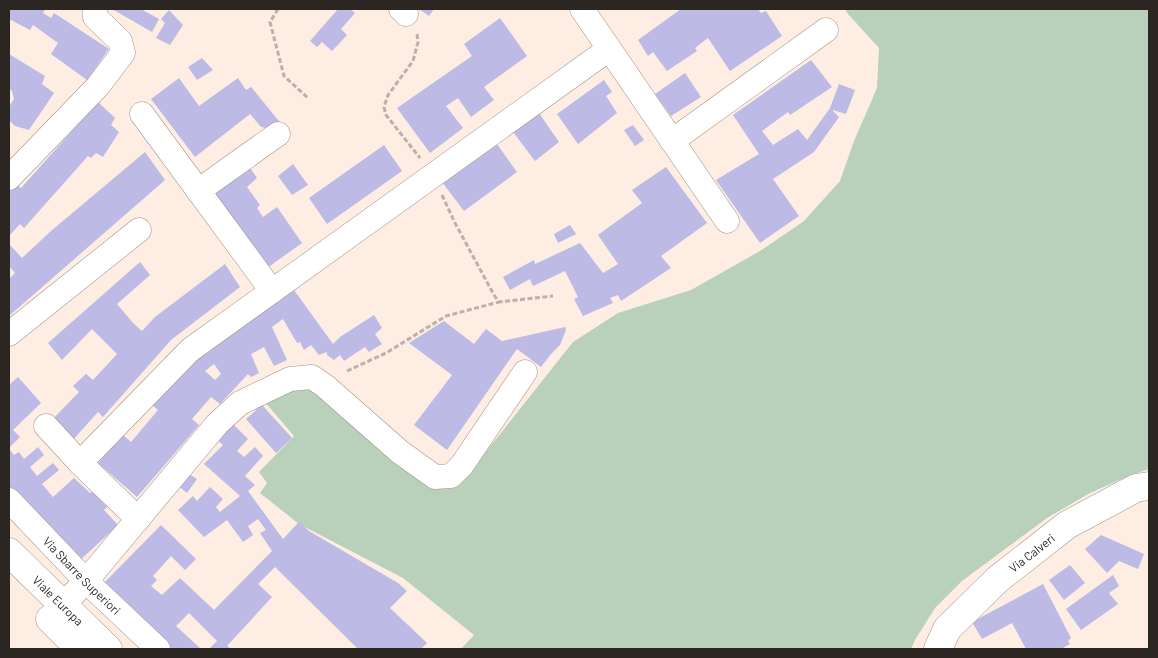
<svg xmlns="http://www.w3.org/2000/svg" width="1158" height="658" viewBox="0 0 1158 658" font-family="Barlow,sans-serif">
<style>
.green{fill:#b9d1bb}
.building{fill:#bdbae5;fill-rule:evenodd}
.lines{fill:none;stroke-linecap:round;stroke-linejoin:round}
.minor-casing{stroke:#a1928a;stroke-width:25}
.tertiary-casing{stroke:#a1928a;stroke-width:29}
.secondary-casing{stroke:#a1928a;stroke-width:29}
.path{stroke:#bdb0a8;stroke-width:3;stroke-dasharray:5 2.5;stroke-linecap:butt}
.minor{stroke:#fff;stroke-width:24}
.tertiary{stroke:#fff;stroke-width:28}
.secondary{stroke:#fff;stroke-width:28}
.labels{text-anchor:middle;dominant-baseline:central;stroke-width:4;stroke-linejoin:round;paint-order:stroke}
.street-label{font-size:12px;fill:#2c2622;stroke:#fdfdfd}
</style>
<rect width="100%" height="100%" fill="#fdede3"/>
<path class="green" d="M845 9H1149V469L1126 477 1090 493 1047 518 962 581 935 608 915 640 911 649H461L474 635 403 578 299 524 260 493 267 483 259 472 294 436 258 394 312 377 462 482 573 342 618 313 691 290 760 251 804 221 840 181 854 141 877 88 879 48 848 14Z"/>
<path class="building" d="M9 9H45L43 13 51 18 54 13 109 49 87 80 51 54 58 43 33 25 30 30 9 19Z
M112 9H141L159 19 152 32Z
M338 9H350L355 13 341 29 347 35 332 51 322 42 317 47 310 41Z
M419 9H434L429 16Z
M681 9H758L761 13 766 11 782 36 730 71 708 38 695 48 697 51 667 71 653 52 648 56 638 40Z
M169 10 183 25 170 45 156 38 165 23 161 19Z
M500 18 527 56 484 87 494 100 471 117 458 98 446 106 463 128 430 153 397 108 472 56 464 44Z
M9 54 45 76 42 84 54 93 29 130 15 126 9 120V107L14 99 12 91 9 88Z
M202 58 213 70 197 80 188 67Z
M811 60 832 87 790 115 788 112 762 131 773 145 798 129 807 140 830 108 839 84 855 90 846 114 833 110V111L839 117 814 152 773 179 799 216 760 243 716 180 759 154 733 115Z
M685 73 701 97 671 116 655 94Z
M179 78 199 106 238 78 246 90 251 87 252 88 283 126 272 129 261 127 250 114 195 157 151 99Z
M604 80 612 92 606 96 617 113 578 144 557 114Z
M98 102 115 118 111 125 119 132 103 157 96 153 91 158 88 156 24 228 20 224 9 236V190L15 183 21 188Z
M539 113 559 142 535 161 513 132Z
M633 125 644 140 635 146 624 130Z
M497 144 517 172 464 211 442 182Z
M384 145 402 171 327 224 309 198Z
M145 152 165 180 9 316V279L15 273 9 266V244L22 258 51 231Z
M293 164 308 185 292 195 278 176Z
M248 165 257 178 247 187 260 205 257 208 263 217 277 207 302 243 267 268 213 192Z
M666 167 707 223 661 256 671 268 621 301 618 295 610 298 613 303 583 316 574 299 578 297 565 271 533 286 530 279 510 290 503 277 534 260 535 264 580 243 603 273 618 264 598 235 642 203 632 190Z
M570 225 576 234 558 243 554 234Z
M140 262 150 275 117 304 133 323 142 331 155 317 225 264 240 287 171 340 103 417 98 412 71 442 51 421 79 392 73 386 86 374 93 380 117 354 92 329 62 360 48 343Z
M294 290 333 344 340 337 374 315 382 328 375 334 382 344 369 352 365 347 344 361 340 355 334 360 327 355V352L319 355 311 345 304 350 300 342 297 343 283 319 272 327 287 360 274 366 264 347 251 354 259 373 251 377 248 374 220 404 211 397 192 419 199 425 137 497 98 463 123 435 131 442 158 410 151 404 190 358ZM214 364 221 374 215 380 205 371Z
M444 321 474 344 486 329 502 341 565 327 566 330 560 345 551 354 541 367 517 349 447 450 414 425 452 375 409 343Z
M18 377 41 403 13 430 20 437 9 448V391L10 390 9 388V385Z
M262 405 292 438 276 453 246 419Z
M230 421 248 439 237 451 244 457 255 447 263 456 245 476 255 485 248 491 283 539 299 522 309 531 398 583 407 591 390 608 427 643 421 649H388L387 648 385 649H358L275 567 258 584 272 597 227 646 231 649H209L217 641 189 613 176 626 201 649H172L102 585 161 525 196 559 185 570 171 556 153 576 157 580 151 586 162 595 180 578 214 610 272 551 260 533 266 530 258 519 248 526 253 535 243 542 227 520 204 537 178 510 193 496 197 501 210 487 223 499 216 507 220 512 240 496 204 464 223 445 214 437Z
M38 447 44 455 30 467 37 476 53 463 59 470 42 484 53 497 74 478 90 493 93 491 107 507 104 510 118 525 77 563 9 489V449L14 455 19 452 24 459Z
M186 472 197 479 187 493 177 485Z
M1101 535 1144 554 1138 569 1119 561 1107 573 1085 549Z
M1070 565 1085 583 1064 600 1049 580Z
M1113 575 1119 586 1109 593 1118 604 1081 630 1066 609Z
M1043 584 1071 638 1068 641 1070 644 1061 649H1026L1012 623 982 639 972 622Z"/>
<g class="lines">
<g class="minor-casing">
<g id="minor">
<path d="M401 9 406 14"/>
<path d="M582 9 727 221"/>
<path d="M142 114 272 291"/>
<path d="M672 141 826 30"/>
<path d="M9 178 98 86 123 53 120 41 95 17V9"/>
<path d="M198 191 278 134"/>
<path d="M9 334 139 230"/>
<path d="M46 426 80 463 138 519"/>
<path d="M80 463 190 350 609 49"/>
<path id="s1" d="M9 500 86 581 158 649"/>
<path d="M63 605 86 581 217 424 240 403 290 379 312 377 325 386 400 452 435 477 451 476 462 465 525 372"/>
</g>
</g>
<g class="tertiary-casing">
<g id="tertiary">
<path id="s2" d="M938 649 947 629 998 579 1067 525 1136 488 1149 486"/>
</g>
</g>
<g class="secondary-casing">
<g id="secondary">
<path id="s3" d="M9 552 108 649"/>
<path d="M50 619 80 649"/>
</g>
</g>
<path class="path" d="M278 9 270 22 284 76 308 98
M417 34 418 42 413 61 388 95 384 107 386 115 420 158
M442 195 455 223 494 295 499 302 553 296
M347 371 386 353 446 316 499 302"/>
<use href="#minor" class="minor"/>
<use href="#tertiary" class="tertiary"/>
<use href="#secondary" class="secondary"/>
</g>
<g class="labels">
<g class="street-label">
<text stroke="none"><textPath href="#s2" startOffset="136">Via Calveri</textPath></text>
<text stroke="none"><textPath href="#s1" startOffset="105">Via Sbarre Superiori</textPath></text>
<text stroke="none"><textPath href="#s3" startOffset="69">Viale Europa</textPath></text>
</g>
</g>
<rect width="1158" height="658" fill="none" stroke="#2c2622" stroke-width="20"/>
</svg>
